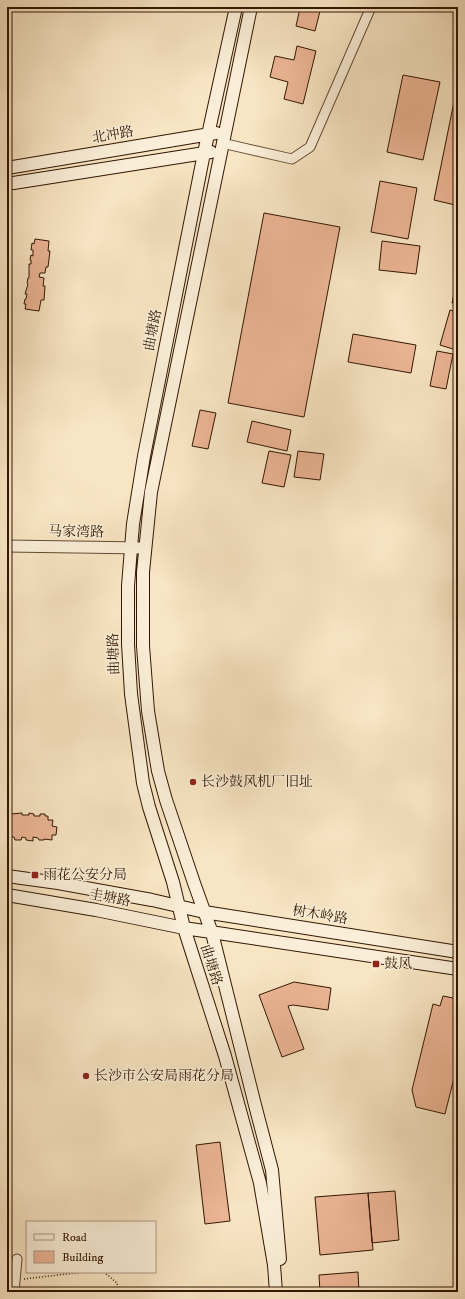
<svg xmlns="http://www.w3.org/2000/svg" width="465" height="1299" viewBox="0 0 465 1299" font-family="'IM FELL DW Pica','Noto Serif SC',serif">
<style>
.building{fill:#ecb595;stroke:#321702}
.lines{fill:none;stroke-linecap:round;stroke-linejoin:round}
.minor-casing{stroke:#644a32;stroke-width:11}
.tertiary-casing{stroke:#644a32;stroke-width:13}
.secondary-casing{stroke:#321702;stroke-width:14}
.path{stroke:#321702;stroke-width:1.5;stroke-dasharray:1 2;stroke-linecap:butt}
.minor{stroke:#faeed8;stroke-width:9}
.tertiary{stroke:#faeed8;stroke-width:11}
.secondary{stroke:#faeed8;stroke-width:12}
.poi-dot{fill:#8f2418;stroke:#faeed8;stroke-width:1.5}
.labels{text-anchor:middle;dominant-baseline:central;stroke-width:3;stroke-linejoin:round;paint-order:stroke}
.street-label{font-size:14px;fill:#321702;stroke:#faeed8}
.poi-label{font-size:14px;fill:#321702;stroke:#faeed8;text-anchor:start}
</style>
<rect width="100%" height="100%" fill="#f8e5c3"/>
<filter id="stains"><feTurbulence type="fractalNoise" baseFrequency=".005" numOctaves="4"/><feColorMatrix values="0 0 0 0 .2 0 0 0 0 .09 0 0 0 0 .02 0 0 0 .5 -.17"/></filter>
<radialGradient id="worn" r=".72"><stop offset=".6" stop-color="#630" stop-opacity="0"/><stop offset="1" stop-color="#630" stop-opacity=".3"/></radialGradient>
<path class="building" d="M294 7H321L315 31 296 26 300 8Z
M297 46 316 51 303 104 284 99 288 82 270 77 275 56 294 60Z
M403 75 440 82 423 160 387 152Z
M457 87 458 193 455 205 434 200Z
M380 181 417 188 408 239 371 232Z
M264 213 340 227 304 417 228 403Z
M35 239 49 241 48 251H50L48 267H46L45 273H40L39 277 44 278 43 286H45L44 300H41L39 311 25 309 26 304H24L25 299H26L27 294H25L28 284 27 283 28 278H29V264H31V260H30L31 255 33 256V250H31L32 243 34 244Z
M382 241 420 246 416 274 379 270Z
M458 274V304L452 303Z
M450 310 458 312V331L453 349 440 345Z
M353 334 416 345 411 373 348 362Z
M437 351 453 354 446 389 430 386Z
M200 410 216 413 208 449 192 446Z
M252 421 291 430 287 451 247 442Z
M269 451 291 455 284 487 262 483Z
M298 451 324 454 320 480 294 477Z
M7 810 11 811V814L22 813V815H29V813L34 814V816H40V814H45V816H48V820H53L52 826 57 827 56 835H52V840L44 839V840H39L38 838 33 837V841L26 840V838L22 837 21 840H15L14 837H9V838H7Z
M294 982 331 988 328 1010 293 1005 288 1006 304 1049 282 1057 259 995Z
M443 996 458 999V1062L445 1114 416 1107 412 1090 433 1004 440 1006Z
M220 1142 230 1221 205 1224 196 1145Z
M395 1191 399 1240 372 1243 368 1193Z
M368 1193 373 1250 320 1255 315 1197Z
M358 1272 359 1292H320L319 1275Z"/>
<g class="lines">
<g class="minor-casing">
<path id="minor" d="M222 143 292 159 310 147 371 7
M14 1292 17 1259"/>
</g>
<g class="tertiary-casing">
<path id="tertiary" d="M7 546 144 548"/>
</g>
<g class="secondary-casing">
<path id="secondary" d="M236 7 204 153 144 456 133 524 131 548 128 586V644L131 694 143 783 149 807 173 882 184 928 225 1056 260 1183 274 1265 276 1292
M251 7 151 492 143 572V646L148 711 158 771 166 800 194 883 212 933 255 1105 272 1170 280 1259
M7 168 216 133
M7 184 211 152
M7 876 58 883 152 900 204 912 458 952
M7 895 96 910 184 928 458 969"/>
</g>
<path class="path" d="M104 1272 117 1283 119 1292
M24 1279 84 1272"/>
<use href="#minor" class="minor"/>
<use href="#tertiary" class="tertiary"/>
<use href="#secondary" class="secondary"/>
</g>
<g class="poi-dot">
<circle cx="193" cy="782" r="4"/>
<rect x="31" y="871" width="8" height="8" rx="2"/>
<rect x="372" y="960" width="8" height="8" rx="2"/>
<circle cx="86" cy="1076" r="4"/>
</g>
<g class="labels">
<g class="street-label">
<text transform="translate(113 135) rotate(-10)">北冲路</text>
<text transform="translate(153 330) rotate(-79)">曲塘路</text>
<text transform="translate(76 532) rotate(1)">马家湾路</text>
<text transform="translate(114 654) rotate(-92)">曲塘路</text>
<text transform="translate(110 898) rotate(11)">圭塘路</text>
<text transform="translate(320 915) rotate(9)">树木岭路</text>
<text transform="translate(211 965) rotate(72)">曲塘路</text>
</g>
<g class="poi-label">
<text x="201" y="782">长沙鼓风机厂旧址</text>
<text x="43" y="875">雨花公安分局</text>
<text x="384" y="964">鼓风</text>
<text x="94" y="1076">长沙市公安局雨花分局</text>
</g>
</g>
<rect width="465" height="1299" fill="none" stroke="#f8e5c3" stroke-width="24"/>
<rect x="8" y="8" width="449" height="1283" fill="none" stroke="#321702" stroke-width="2"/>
<rect x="12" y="12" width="441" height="1275" fill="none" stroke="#321702"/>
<rect x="26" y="1221" width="130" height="52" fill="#faeed8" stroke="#aa9882"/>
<rect x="34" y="1234" width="20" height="6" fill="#faeed8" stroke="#aa9882"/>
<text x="62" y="1241" font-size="12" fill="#321702">Road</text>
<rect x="34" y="1251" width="20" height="12" fill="#ecb595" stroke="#aa9882"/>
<text x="62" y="1261" font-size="12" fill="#321702">Building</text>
<rect width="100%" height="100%" filter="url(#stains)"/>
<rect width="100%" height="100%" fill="url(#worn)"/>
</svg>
